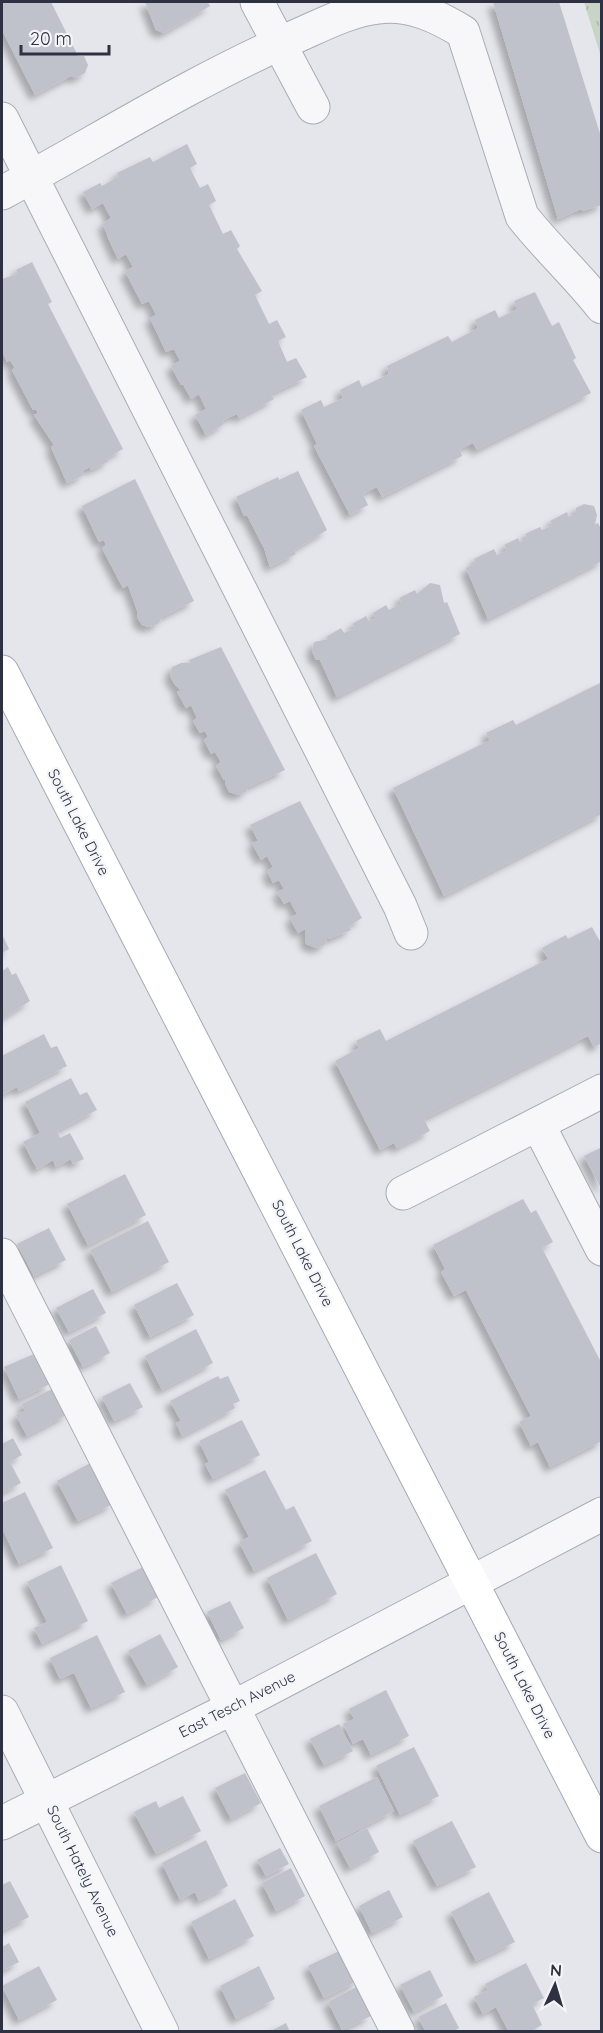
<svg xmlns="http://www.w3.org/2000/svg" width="603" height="2033" viewBox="0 0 603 2033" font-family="Quicksand,sans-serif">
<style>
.park{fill:url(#park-tufts)}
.building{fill:#bfc1cb;filter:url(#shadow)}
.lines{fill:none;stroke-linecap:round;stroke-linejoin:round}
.minor-casing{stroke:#a9acb5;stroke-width:35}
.major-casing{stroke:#a5a9b6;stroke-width:35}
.minor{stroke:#f7f7fa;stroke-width:33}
.major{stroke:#fff;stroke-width:33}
.labels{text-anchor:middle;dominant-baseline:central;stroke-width:4.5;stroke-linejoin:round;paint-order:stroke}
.street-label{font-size:15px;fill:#2d3142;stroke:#f4f5f8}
</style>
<defs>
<pattern id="park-tufts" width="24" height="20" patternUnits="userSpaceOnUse" patternTransform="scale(1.5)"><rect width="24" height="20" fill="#c7d4c6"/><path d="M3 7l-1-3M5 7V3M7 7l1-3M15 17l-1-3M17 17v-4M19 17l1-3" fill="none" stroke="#abb6ab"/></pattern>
<filter id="shadow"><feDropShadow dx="-5.5" dy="5.5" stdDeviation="3" flood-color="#0004"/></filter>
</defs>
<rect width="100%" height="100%" fill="#e4e6eb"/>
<path class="park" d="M584 2H601V57Z"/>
<path class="building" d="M2 2H51L78 56H84L88 65 85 73 76 78 71 76 35 95 2 30Z
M145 2H208L210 6 164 33 156 30Z
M493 2H559L602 140V205L583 211 581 209 558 219Z
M187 144 197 164 190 168 200 188 208 184 216 201 209 205 223 234 231 230 240 246 237 249 262 291 255 295 269 324 277 320 286 337 278 341 287 362 296 358 307 377 271 394 274 399 239 418 237 414 223 420 224 424 206 435 195 415 206 409 199 394 191 399 183 384 181 385 171 366 180 361 174 349 166 352 150 318 156 315 149 301 142 304 125 271 133 267 126 254 118 259 109 240 103 224 111 218 103 203 92 209 83 192 100 183 102 186 118 177 117 173 150 157 153 162Z
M32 262 52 302 48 304 123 449 107 458 109 461 91 470 90 467 82 471 84 475 67 483 51 447 54 445 34 415 38 413 36 409 33 410 12 370 15 368 10 360 7 362 2 351V279L18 274 16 270Z
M535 292 552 326 559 322 576 358 573 360 591 393 477 450 473 443 460 449 462 456 382 497 377 487 363 494 368 505 350 515 314 446 317 444 301 410 321 400 324 407 343 398 340 390 359 380 362 387 389 374 387 366 448 336 452 342 478 328 475 320 495 310 499 318 517 309 514 301Z
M298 471 327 530 294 550 296 554 270 567 264 548 247 515 244 516 236 497 278 477 279 480Z
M135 479 194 601 162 617 158 624 149 627 142 625 137 617 138 613 128 585 123 588 102 548 106 545 104 540 99 542 82 506Z
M584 504 594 506 597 515 595 524 598 523 602 531V561L488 619 466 568 476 563 474 559 494 549 497 555 507 550 504 545 518 538 520 542 528 539 525 534 540 527 542 530 553 525 550 521 567 512 569 517 575 514 576 508Z
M430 583 440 585 444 603 447 602 460 634 337 697 320 660H316L312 651 314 642 328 639 326 637 341 628 344 633 355 628 352 624 366 616 369 621 376 618 373 613 386 605 389 610 402 603 399 598 415 590 417 594Z
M221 647 285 770 248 787 247 791 239 795 229 792 225 783 226 779 224 780 216 766 221 762 215 752 211 754 204 740 208 737 205 731 200 733 193 721 197 718 191 705 186 708 177 692 181 690 175 685 170 676 172 667 181 663H190L189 660Z
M602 682V814L444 896 393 788 490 740 486 733 513 720 516 725Z
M300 801 362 918 349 926 351 930 329 939 328 936 325 945 316 948 306 944 305 929 298 933 290 918 297 914 290 901 284 904 277 892 284 889 279 880 273 883 267 871 273 867 267 856 261 860 252 843 258 841 250 825Z
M592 927 602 945V1043L594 1047 588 1036 424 1119 430 1131 397 1148 394 1143 380 1150 335 1061 359 1048 356 1041 380 1029 386 1041 548 959 542 948 566 935 568 939Z
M2 934 9 949 2 953Z
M8 967 12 975 16 973 30 1001 2 1019V971Z
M44 1034 51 1048 57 1046 67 1066 19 1091 17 1087 2 1095V1056Z
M71 1078 80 1095 87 1092 97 1110 57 1131 60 1138 70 1133 84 1159 73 1164 71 1159 56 1167 53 1160 37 1169 23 1142 40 1133 25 1102Z
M602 1147V1190L584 1156Z
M125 1174 146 1215 88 1245 67 1204Z
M523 1199 531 1213 536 1210 553 1242 542 1248 602 1364V1441L550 1467 538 1442 531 1446 519 1422 531 1416 466 1290 454 1296 441 1272 445 1269 433 1245Z
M148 1221 169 1262 112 1292 90 1250Z
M49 1228 66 1260 34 1276 17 1244Z
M177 1283 194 1315 150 1337 134 1305Z
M93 1289 106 1313 69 1332 56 1308Z
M96 1326 110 1353 83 1367 69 1340Z
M196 1329 213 1363 162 1390 145 1356Z
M36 1353 50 1384 19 1399 4 1367Z
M218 1376 220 1379 228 1376 240 1401 233 1404 235 1408 182 1436 176 1423 181 1421 170 1401Z
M130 1383 143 1407 114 1421 102 1397Z
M54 1388 68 1414 27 1436 16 1415 25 1411 22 1404Z
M242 1420 260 1455 213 1479 205 1464 209 1462 199 1441Z
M13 1438 22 1455 10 1462 21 1483 2 1493V1444Z
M92 1462 113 1504 78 1521 57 1481Z
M265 1470 286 1510 294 1506 312 1541 254 1571 239 1542 249 1537 225 1490Z
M25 1492 53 1548 19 1564 2 1528V1503Z
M316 1553 337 1594 288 1620 267 1578Z
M61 1565 88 1621 42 1644 34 1628 47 1622 27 1582Z
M143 1567 158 1597 127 1614 111 1583Z
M230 1601 244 1628 221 1640 207 1612Z
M160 1634 178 1667 147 1685 128 1651Z
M97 1635 125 1692 91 1708 74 1673 60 1679 50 1658Z
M386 1690 409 1736 371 1755 363 1739 353 1744 343 1724 354 1719 349 1709Z
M339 1724 353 1751 324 1765 310 1739Z
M414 1747 439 1796 400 1815 376 1766Z
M245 1773 261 1803 231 1819 215 1788Z
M377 1777 394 1811 336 1841 319 1806Z
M183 1796 201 1831 156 1854 134 1812 156 1801 159 1808Z
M452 1821 476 1867 437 1886 413 1841Z
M367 1828 379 1852 350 1868 337 1843Z
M206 1840 228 1886 199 1901 195 1892 180 1900 162 1863Z
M280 1848 289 1864 266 1876 257 1860Z
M291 1868 305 1896 276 1911 262 1883Z
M10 1881 29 1917 2 1931V1885Z
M389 1890 403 1917 372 1933 359 1906Z
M489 1892 515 1942 476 1961 451 1912Z
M235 1899 254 1936 209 1959 191 1922Z
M9 1943 19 1962 2 1971V1947Z
M343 1949 359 1980 324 1998 308 1966Z
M526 1963 544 1998 532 2004 542 2025 529 2032H509L496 2007 483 2014 474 1997 488 1990 485 1984Z
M39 1966 57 2000 19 2020 2 1986Z
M259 1966 275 1999 236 2019 220 1986Z
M430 1970 443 1996 414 2012 400 1985Z
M356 1987 371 2016 342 2030 328 2002Z
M446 2003 459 2028 452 2032H426L418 2017Z
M286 2023 290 2032H269Z"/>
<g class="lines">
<g class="minor-casing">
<path id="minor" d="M257 2 313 107
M2 119 400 906 411 933
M2 193C98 141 192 82 292 38 318 27 349 10 378 7 410 3 437 16 463 32L522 216C547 248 577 275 602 307
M538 1124 602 1249
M403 1193 602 1091
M2 1255 398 2032
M2 1712 162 2032
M2 1823 232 1708 602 1514"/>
</g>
<g class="major-casing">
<path id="major" d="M2 672 602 1836"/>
</g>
<use href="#minor" class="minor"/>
<use href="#major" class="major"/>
</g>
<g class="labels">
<g class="street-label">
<text transform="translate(79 822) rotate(63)">South Lake Drive</text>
<text transform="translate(303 1253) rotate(63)">South Lake Drive</text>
<text transform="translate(525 1685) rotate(63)">South Lake Drive</text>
<text transform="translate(237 1704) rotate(-27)">East Tesch Avenue</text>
<text transform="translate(83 1871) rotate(64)">South Hately Avenue</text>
</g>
</g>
<rect width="603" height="2033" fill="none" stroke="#2d3142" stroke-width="6"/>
<g transform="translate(555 1985) rotate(4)" stroke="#f4f5f8" stroke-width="4.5" paint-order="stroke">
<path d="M0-4.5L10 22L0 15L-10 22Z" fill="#2d3142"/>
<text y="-9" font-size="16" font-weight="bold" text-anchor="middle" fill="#2d3142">N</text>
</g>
<path d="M21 45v9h88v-9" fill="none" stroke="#2d3142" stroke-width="3"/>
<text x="30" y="45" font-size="18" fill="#2d3142" stroke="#f4f5f8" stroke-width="4.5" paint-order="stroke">20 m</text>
</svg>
